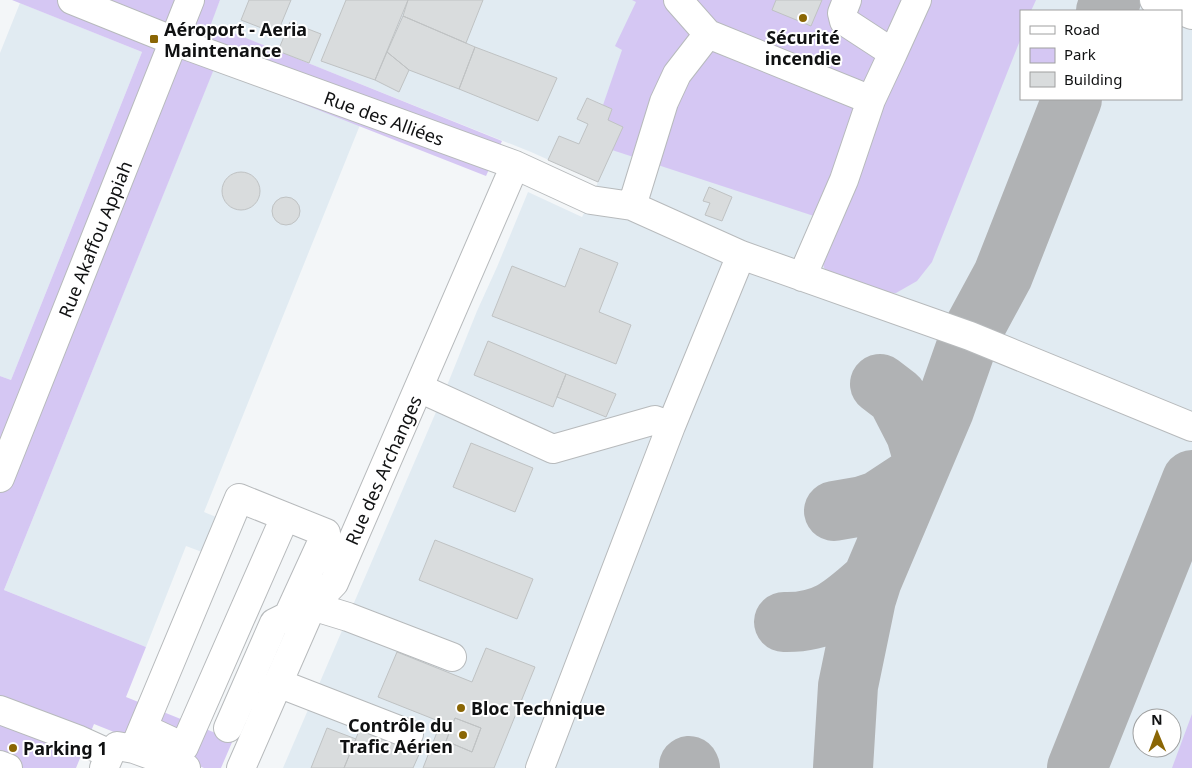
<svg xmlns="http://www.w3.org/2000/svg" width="1192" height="768" viewBox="0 0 1192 768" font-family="'Noto Sans',sans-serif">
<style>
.built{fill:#e1ebf2;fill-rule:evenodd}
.green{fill:#d5c7f3}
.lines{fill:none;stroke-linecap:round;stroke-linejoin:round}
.taxiway{stroke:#b0b2b4;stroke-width:60}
.building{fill:#d9dcdd;stroke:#bfc2c3;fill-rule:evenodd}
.minor-casing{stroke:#b7babc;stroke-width:30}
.major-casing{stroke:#b7babc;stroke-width:30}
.minor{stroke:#fff;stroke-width:28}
.major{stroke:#fff;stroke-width:28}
.poi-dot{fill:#8a6605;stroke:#fff;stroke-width:2}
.labels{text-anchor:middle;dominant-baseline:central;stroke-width:4;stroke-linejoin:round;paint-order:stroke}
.poi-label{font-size:18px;font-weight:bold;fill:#101112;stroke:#fff;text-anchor:start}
.street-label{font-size:18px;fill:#101112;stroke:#fff}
</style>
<rect width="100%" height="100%" fill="#f3f6f8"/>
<path class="built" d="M220 0H1192V768H283L442 398 477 311 497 267 528 192 582 217 591 200 598 182 531 152 210 24ZM1021 11H1181V99H1021ZM1142 718H1172V748H1142Z
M20 3 142 52 11 380 0 376V53Z
M214 68 360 125 204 512 216 517 202 552 186 546 146 647 4 590Z"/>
<path class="green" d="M12 0H220L211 24 502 141 486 176 214 69 4 590 146 647 126 697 233 740 221 768H204L94 724 76 768H0V376L11 380 142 52Z
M632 0H1036L1031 11H1021V38L932 262 917 281 896 293 869 292 841 282 824 268 818 243 823 219 612 150 608 120 612 109 603 105 622 50 615 46 636 2Z
M1192 714V768H1172Z"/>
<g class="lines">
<path class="taxiway" d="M1106 11 1111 0
M880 384 897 397 916 434 923 458
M834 511 863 506 878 501 916 476
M784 622C825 623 843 606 872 580
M689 766 690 768
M843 768 848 686 866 599 872 580 944 410 970 336 1003 275 1072 99
M1077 768 1192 480"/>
</g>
<path class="building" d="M249 0H291L277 34 241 20Z
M346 0H408L375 80 321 61Z
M408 0H483L466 43 403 16Z
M776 0H822L811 26 772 10Z
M403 16 475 47 459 89 409 70 387 52Z
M290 22 321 34 309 63 278 51Z
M475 47 557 78 538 121 459 89Z
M387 52 409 70 399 92 375 80Z
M587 98 612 109 608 120 623 127 598 182 548 160 559 136 579 144 588 124 577 119Z
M222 191a19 19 0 1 1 38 0a19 19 0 1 1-38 0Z
M709 187 732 197 722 221 705 215 710 203 703 201Z
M272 211a14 14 0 1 1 28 0a14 14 0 1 1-28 0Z
M580 248 618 263 599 312 631 325 616 364 492 316 512 266 565 287Z
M488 341 566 374 553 407 474 375Z
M566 374 616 394 606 417 557 397Z
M471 443 533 468 515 512 453 487Z
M435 540 533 579 517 619 419 580Z
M486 648 535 667 494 768H423L441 722 378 697 397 652 472 682ZM455 718 481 728 472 752 446 741Z
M455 718 481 728 472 752 446 741Z
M361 726 421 750 413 768H344Z
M327 728 356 739 344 768H311Z"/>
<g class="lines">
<g class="minor-casing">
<path id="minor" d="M72 0 174 41 515 165 591 200 632 206 741 255 970 336 1192 427
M678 0 708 34
M847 0 842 13 844 21 893 53 917 0
M1154 0 1192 15
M632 206 664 102 677 74 708 34 871 100
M802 277 844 180 871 100 893 53
M419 388 553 449 655 420 671 426
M0 478 190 0
M312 606 348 617 452 657
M278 683 409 734
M143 728 184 747 285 517
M117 746 134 749 186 768
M134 749 239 498 326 533 288 616 274 623 228 728
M0 765 8 768
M241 768 312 606 334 583 515 165
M540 768 671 426 741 255"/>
</g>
<g class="major-casing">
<path id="major" d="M0 710 77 739 110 754 104 768"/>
</g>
<use href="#minor" class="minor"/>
<use href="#major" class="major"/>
</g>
<g class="poi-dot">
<circle cx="803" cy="18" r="5"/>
<rect x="149" y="34" width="10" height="10" rx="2.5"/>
<circle cx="461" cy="708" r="5"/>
<circle cx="463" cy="735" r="5"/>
<circle cx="13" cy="748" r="5"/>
</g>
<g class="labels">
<g class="poi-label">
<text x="164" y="29">Aéroport - Aeria<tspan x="164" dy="21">Maintenance</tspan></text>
<text x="803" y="37" text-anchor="middle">Sécurité<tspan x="803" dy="21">incendie</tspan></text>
<text x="471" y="708">Bloc Technique</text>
<text x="453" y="725" text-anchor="end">Contrôle du<tspan x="453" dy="21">Trafic Aérien</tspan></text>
<text x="23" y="748">Parking 1</text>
</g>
<g class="street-label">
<text transform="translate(384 118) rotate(20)">Rue des Alliées</text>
<text transform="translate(95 239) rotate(-68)">Rue Akaffou Appiah</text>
<text transform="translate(383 470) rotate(-66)">Rue des Archanges</text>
</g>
</g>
<rect x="1020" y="10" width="162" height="90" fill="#ffffff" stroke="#9fa0a0"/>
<rect x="1030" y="26" width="25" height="8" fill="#ffffff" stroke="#9fa0a0"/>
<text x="1064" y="35" font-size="15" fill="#101112">Road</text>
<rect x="1030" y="48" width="25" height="15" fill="#d5c7f3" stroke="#9fa0a0"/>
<text x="1064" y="60" font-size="15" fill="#101112">Park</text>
<rect x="1030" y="72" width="25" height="15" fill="#d9dcdd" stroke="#9fa0a0"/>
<text x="1064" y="85" font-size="15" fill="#101112">Building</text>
<g transform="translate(1157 733) rotate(359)"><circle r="24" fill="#ffffff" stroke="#9fa0a0"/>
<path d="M0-4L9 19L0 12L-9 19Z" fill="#8a6605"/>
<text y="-8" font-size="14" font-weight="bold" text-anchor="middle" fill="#101112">N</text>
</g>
</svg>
